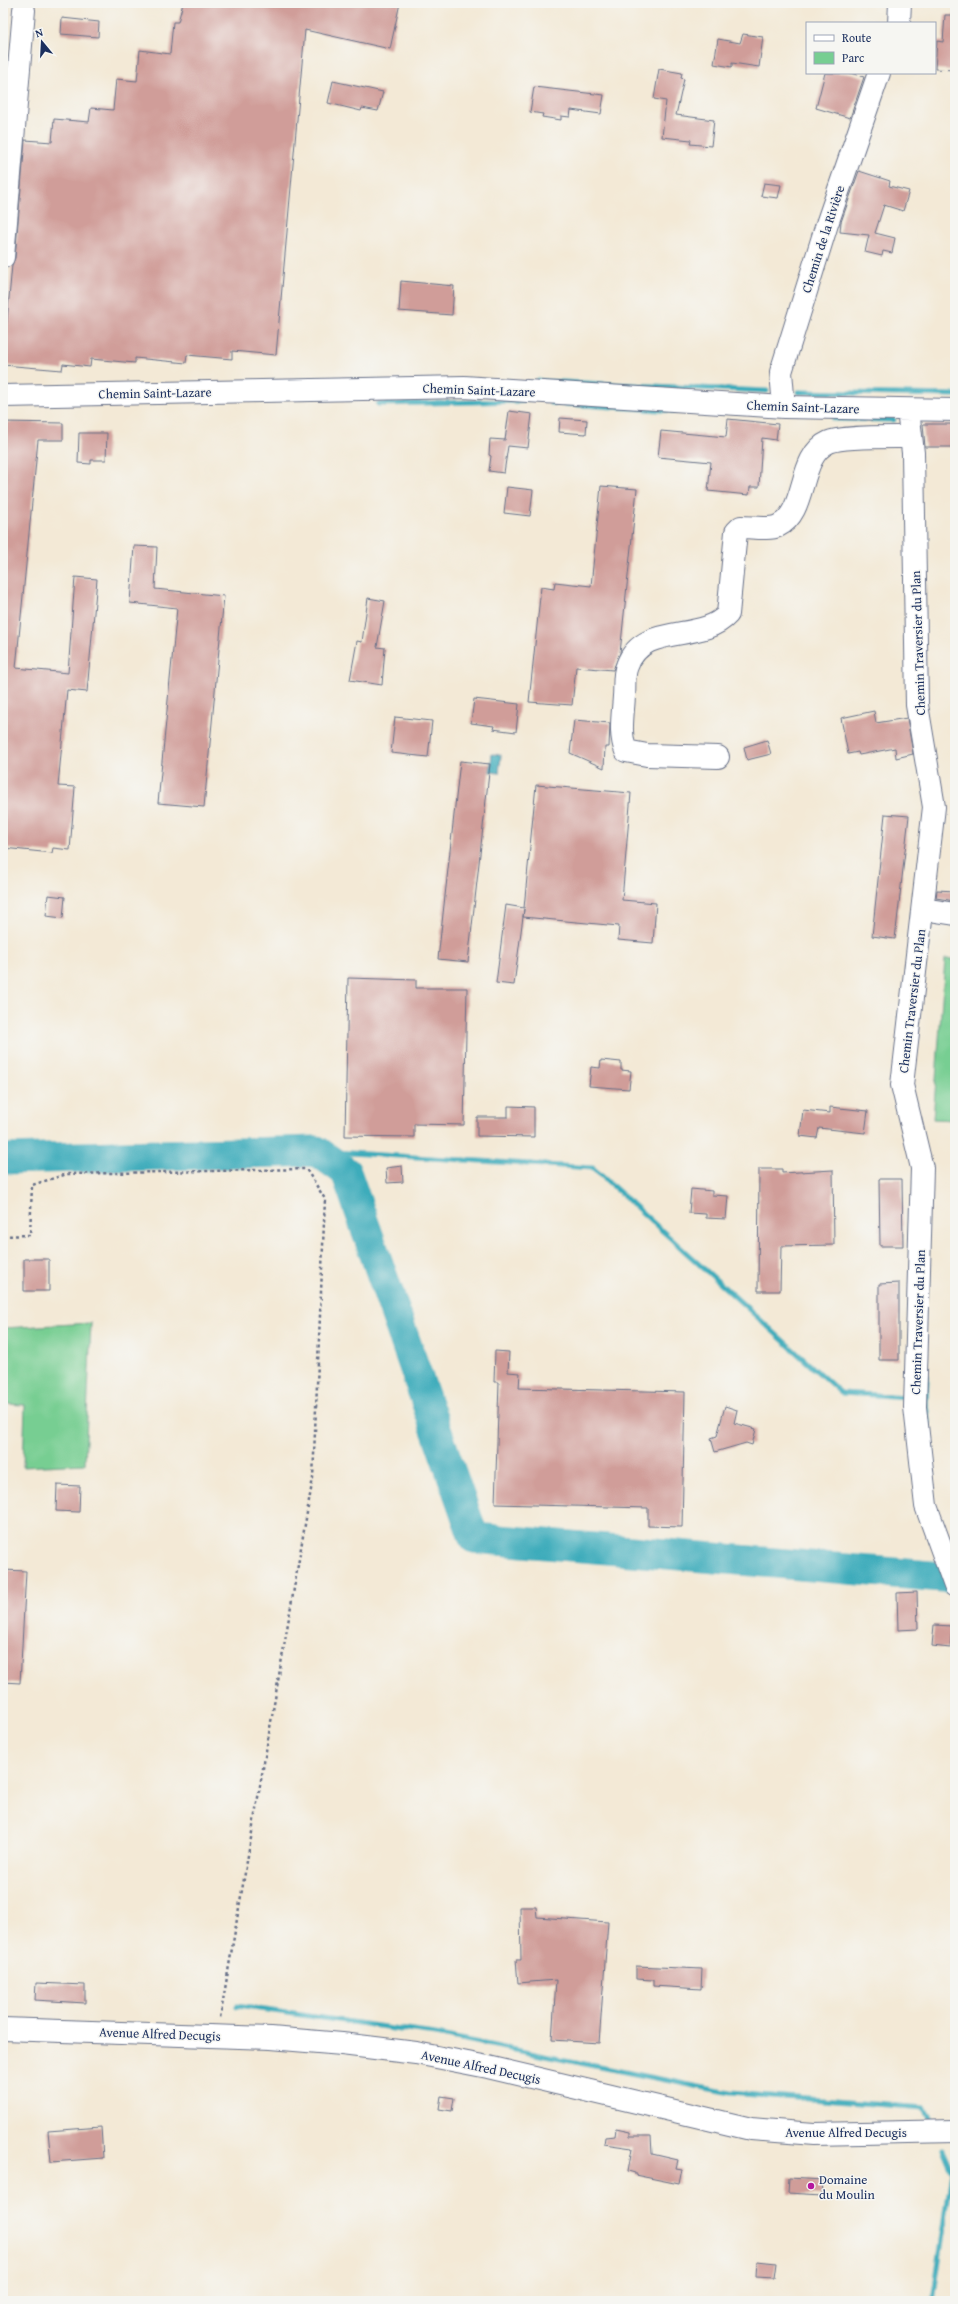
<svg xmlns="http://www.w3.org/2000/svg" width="958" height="2304" viewBox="0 0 958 2304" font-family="'Gentium Book Plus',serif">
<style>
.green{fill:#77ce92;stroke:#497e78}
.water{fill:#3dacbb;stroke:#2c6e8c}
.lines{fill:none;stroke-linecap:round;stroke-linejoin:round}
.stream{stroke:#3dacbb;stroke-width:5}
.river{stroke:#3dacbb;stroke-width:31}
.building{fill:#d09d99}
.minor-casing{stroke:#677088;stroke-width:24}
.path{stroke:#677088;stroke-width:2.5;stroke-dasharray:3 3;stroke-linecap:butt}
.minor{stroke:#fff;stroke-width:22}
.poi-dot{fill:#b5179e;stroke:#f6f6f2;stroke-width:1.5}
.labels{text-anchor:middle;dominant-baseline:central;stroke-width:3;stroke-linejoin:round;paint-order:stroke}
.street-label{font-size:13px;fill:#1b2f5e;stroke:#f6f6f2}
.poi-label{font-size:13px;fill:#1b2f5e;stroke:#f6f6f2;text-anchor:start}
</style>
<rect width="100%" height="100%" fill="#f6f6f2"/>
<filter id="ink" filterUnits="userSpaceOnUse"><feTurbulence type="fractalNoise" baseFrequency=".025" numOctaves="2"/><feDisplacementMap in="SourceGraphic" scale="8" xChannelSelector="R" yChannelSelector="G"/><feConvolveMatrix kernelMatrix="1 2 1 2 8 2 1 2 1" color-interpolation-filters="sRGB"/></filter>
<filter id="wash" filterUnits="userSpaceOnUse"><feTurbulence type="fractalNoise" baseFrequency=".012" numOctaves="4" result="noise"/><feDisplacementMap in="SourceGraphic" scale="16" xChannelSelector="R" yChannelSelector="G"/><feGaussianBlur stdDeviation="0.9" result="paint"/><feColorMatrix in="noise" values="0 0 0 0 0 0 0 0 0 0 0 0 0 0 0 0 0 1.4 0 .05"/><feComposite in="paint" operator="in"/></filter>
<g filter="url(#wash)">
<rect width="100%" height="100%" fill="#f3e9d6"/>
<path class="green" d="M945 959H955V1120L933 1119Z
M91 1323 85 1464 23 1467 25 1405 3 1404V1328Z"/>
<path class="water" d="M492 754 501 755 499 773 490 772Z"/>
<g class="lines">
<path class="stream" d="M538 381 767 391
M798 392 955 395
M551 403 676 411
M378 404 523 401
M834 419 894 420
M317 1151 593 1168 841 1393 908 1397
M927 1376 926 1402 931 1452
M951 1543 955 1553
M237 2006 435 2034 730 2093 925 2108 930 2119
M933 2301 952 2172 942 2149"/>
<path class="river" d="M3 1159 317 1151 346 1172 474 1538 955 1578"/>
</g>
<g id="blocks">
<path class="building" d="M183 3H400L390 49 305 30 276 355 232 351V359L187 355 186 363 135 358V363L91 359 90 367 63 364 62 370 3 365 12 265 15 258 25 140 52 142 54 119 89 122 91 108 113 110 116 79 137 81 140 50 170 54 173 22H178Z
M945 15H955V70L935 69 937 41 943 42Z
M62 18 99 22 98 37 61 34Z
M743 34 763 37 759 67 732 63V67L714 64 718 39 740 43Z
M659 69 682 73 681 78 684 79 676 115 714 120 711 146 690 144 691 140 662 137 666 101 654 99Z
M825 73H850L864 77 850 118 816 108Z
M333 81 383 92 378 111 362 108 361 111 328 103Z
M534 87 604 95 601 114 571 110 570 117 561 116V120L542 117 543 114 530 112Z
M859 171 890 181 889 186 909 191 903 211 884 205 875 233 895 238 892 253 883 251 882 256 865 252 869 235 840 232 841 222Z
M764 183 781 185 778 198 761 196Z
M401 281 454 286 452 315 399 311Z
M509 411 532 414 528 448 508 446 504 473 489 471 491 456 489 455 490 439 505 440Z
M560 418 587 420 586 434 559 432Z
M728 419 778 424 776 440 762 438 759 487H750L749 495 708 491 711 462 658 457 661 431 726 437Z
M3 422 63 423V440H38L16 668 68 673 75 577 97 579 87 692 67 690 58 786 75 787 70 850 53 848 52 853 3 848Z
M923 424H955V447H925Z
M79 433H107L106 460H91V464L78 463Z
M601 486 637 489 620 653 613 670 576 667 572 705 529 702 541 587 554 589 555 582 591 586Z
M507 487 533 490 530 516 504 513Z
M134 546 157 547 155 589 224 596 204 807 158 803 177 608 130 603Z
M368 598 385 601 377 647 385 648 382 685 350 680 357 641 362 642Z
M474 699 519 704 516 732 493 729 494 726 471 723Z
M874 711 876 723 907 718 913 754 896 758 895 748 859 755 858 752 848 754 841 718Z
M395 717 432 721 428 757 391 753Z
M574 720 610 723 609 747H605L604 768 570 753Z
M767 740 771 754 747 760 744 747Z
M460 761 490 764 468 962 438 959Z
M536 785 631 793 622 900 656 903 653 943 618 940 619 926 523 917 524 909 514 985 496 983 506 905 524 908Z
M885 814 909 816 895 939 872 936Z
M937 890 955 891V901L936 898Z
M48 895 65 897 63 918 46 916Z
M348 978 416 980V988H467L464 1125 414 1124V1137L345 1136Z
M601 1060 621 1062V1070L631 1071 629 1089 589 1086 591 1067 600 1068Z
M508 1106 534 1107V1137L477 1136V1117H508Z
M830 1107 868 1111 865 1133 819 1128 817 1138 800 1136 803 1110 830 1113Z
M402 1166 403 1182 387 1183 386 1168Z
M759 1169H782V1173L833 1170 834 1245 781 1246 780 1291H758Z
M879 1179H902L903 1246H880Z
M691 1189 712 1191V1195L728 1196 726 1219 706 1218V1214L689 1213Z
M24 1259H49V1291H24Z
M899 1283V1360H879V1284Z
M495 1351 509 1352 508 1372 520 1373 519 1388 685 1392 682 1527 648 1526V1508L495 1504 499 1382H494Z
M725 1406 737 1410 734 1423 756 1429 752 1445 746 1443 715 1452 711 1438 717 1436Z
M57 1485 80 1486 79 1512 56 1511Z
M3 1570 26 1571 20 1683 3 1682Z
M917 1592 918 1629 898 1630 897 1593Z
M934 1625 952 1626 950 1648 932 1646Z
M520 1907H536L537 1917 608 1922 599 2043 552 2040 556 1980 518 1983 516 1960H521Z
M636 1966 702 1969 701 1989 653 1986V1980L636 1979Z
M36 1983 85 1985V2003L35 2000Z
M441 2096 454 2098 452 2111 439 2109Z
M101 2127 103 2158 51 2162 48 2131Z
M616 2129 630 2132V2136H651L652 2154 678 2160 676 2168 682 2169 679 2184 635 2175V2173L628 2171 632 2148 604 2144 605 2137 615 2136Z
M789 2178 823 2180 822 2195 788 2193Z
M757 2261 776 2263 774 2278 756 2277Z"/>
</g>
</g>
<g filter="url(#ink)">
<use href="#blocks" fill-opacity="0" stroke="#677088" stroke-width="1"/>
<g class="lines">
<g class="minor-casing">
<path id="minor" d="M899 23 900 3
M3 257 24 10
M3 396 464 387 784 407 955 410
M784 407 781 372 827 224 879 73
M908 410 913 453 917 705 934 807 902 1085 922 1168 915 1407 926 1506 955 1586
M718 757 647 755 626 751C619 734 623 715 624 696 625 687 623 675 627 666 643 621 701 644 728 614L736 532 741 527C752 527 769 530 778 526 808 512 797 456 829 442 843 436 894 437 911 437
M923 909 955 914
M3 2029 271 2038 342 2044 416 2053 488 2067 751 2129 814 2134 955 2131"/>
</g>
<path class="path" d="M3 1236 30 1235 32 1185 67 1174 306 1169 325 1199 313 1478 220 2018"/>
<use href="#minor" class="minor"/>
</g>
</g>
<circle class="poi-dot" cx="811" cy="2186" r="4"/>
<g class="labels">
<g class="street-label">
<text transform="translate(823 239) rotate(-72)">Chemin de la Rivière</text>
<text transform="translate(479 390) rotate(2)">Chemin Saint-Lazare</text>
<text transform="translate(155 393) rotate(-1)">Chemin Saint-Lazare</text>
<text transform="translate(803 407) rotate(2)">Chemin Saint-Lazare</text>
<text transform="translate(918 643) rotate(-92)">Chemin Traversier du Plan</text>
<text transform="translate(912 1001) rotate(-83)">Chemin Traversier du Plan</text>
<text transform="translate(918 1322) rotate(-88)">Chemin Traversier du Plan</text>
<text transform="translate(160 2034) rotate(2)">Avenue Alfred Decugis</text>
<text transform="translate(481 2067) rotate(12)">Avenue Alfred Decugis</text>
<text x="846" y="2132">Avenue Alfred Decugis</text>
</g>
<g class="poi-label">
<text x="819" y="2179">Domaine<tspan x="819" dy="15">du Moulin</tspan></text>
</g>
</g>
<rect width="958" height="2304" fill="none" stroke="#f6f6f2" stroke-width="16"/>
<rect x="806" y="22" width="130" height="52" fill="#f6f6f2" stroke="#9ea6b7"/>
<rect x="814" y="35" width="20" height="6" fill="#ffffff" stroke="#9ea6b7"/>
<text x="842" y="42" font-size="12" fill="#1b2f5e">Route</text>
<rect x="814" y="52" width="20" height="12" fill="#77ce92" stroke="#9ea6b7"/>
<text x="842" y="62" font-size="12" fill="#1b2f5e">Parc</text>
<g transform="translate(42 42) rotate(342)" stroke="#f6f6f2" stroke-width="3" paint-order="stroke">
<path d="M0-3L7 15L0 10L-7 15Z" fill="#1b2f5e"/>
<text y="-6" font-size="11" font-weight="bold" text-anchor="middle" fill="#1b2f5e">N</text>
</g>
</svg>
